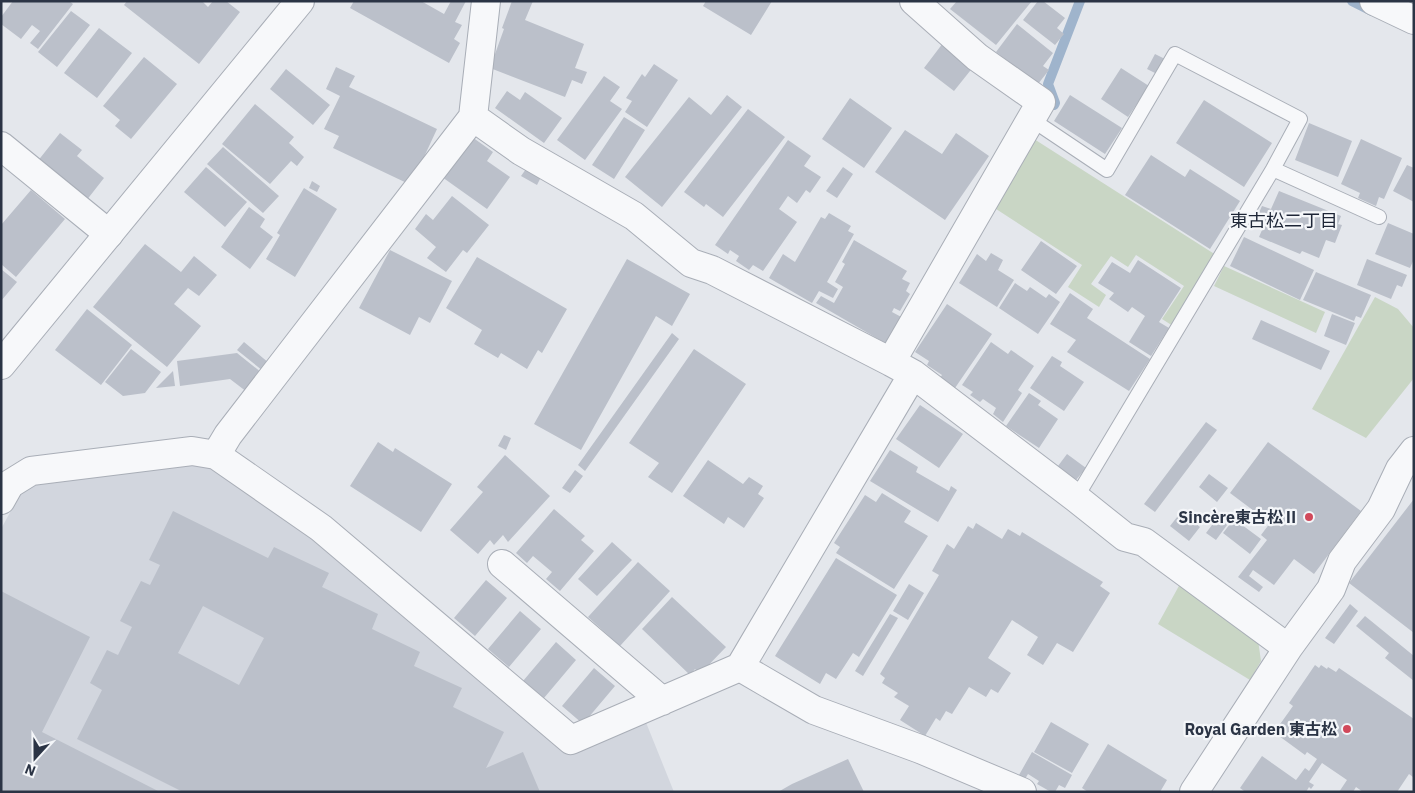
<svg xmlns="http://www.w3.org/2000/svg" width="1415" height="793" viewBox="0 0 1415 793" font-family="'IBM Plex Sans','Noto Sans JP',sans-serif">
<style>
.built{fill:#d2d6de}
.green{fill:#c9d6c5}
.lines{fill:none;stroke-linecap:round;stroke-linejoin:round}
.stream{stroke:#9fb4cc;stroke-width:10}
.building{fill:#bbc0ca;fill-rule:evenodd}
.service-casing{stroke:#a9aeb7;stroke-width:16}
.minor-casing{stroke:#a9aeb7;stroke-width:30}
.tertiary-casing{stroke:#a9aeb7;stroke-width:30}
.service{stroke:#f7f8fa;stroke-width:14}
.minor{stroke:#f7f8fa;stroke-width:28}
.tertiary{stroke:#f7f8fa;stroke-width:28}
.poi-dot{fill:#d1495b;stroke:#f4f6f9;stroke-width:2}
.labels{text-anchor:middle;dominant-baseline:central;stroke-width:4.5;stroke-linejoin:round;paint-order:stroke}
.poi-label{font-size:16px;font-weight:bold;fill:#2b3445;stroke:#f4f6f9;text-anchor:end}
.neighbourhood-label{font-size:18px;fill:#1d2536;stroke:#f4f6f9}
</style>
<rect width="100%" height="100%" fill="#e4e7ec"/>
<path class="built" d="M181 460 196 466 200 462 254 490 571 752 645 720 674 792H1V529L13 507 27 481Z"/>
<path class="green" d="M1034 139 1216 255 1173 326 1162 319 1184 286 1136 255 1128 267 1111 256 1091 284 1106 295 1099 307 1068 287 1082 265 993 207Z
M1224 266 1325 312 1316 333 1214 286Z
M1375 297 1398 309 1414 328V378L1366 438 1312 409Z
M1180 584 1258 640 1261 661 1250 680 1158 624Z"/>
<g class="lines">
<path class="stream" d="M1352 1 1372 11
M1054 105 1055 103 1048 84 1080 1"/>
</g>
<path class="building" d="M13 1H69L73 4 38 49 30 43 40 31 32 25 21 39 1 24V17Z
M127 1H202L208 7 213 1H226L240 12 199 64 124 5Z
M354 1H421L444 14 451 1H466L455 22 462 25 454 39 460 43 449 63 350 8Z
M512 1H533L525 20 584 44 575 68 587 72 582 84 572 80 565 97 490 68 504 29 502 28Z
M706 1H772L751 35 703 6Z
M957 1H1032L996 45 950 9Z
M1038 1H1043L1065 18 1057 28 1064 34 1055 45 1023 20Z
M71 11 90 25 57 67 38 52Z
M1017 24 1053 53 1043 66 1049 70 1038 84 996 52Z
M99 28 132 53 97 98 64 73Z
M943 43 974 66 954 91 924 68Z
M1155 54 1165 59 1157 74 1147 69Z
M144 57 177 84 131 139 115 126 120 120 103 106Z
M654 64 678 80 647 127 625 112 632 101 626 98 642 74 645 77Z
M336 67 355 76 349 87 437 129 411 185 333 148 339 136 324 129 340 96 326 89Z
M1121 68 1149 86 1128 117 1101 99Z
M286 69 330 105 313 125 270 89Z
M604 76 620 87 610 101 622 109 585 160 557 140Z
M507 91 520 100 525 92 562 118 544 143 495 108Z
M727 95 742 107 662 207 625 177 689 97 711 115Z
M1070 95 1122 128 1105 154 1054 121Z
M850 98 892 128 864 168 822 139Z
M1204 100 1272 143 1244 187 1176 143Z
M255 104 294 137 289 143 304 157 297 166 291 161 270 184 222 144Z
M748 109 785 137 723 217 706 204 704 207 684 192Z
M624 117 645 130 614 179 592 165Z
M1309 123 1352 141 1338 177 1295 160Z
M905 130 942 154 956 133 989 156 945 220 875 172Z
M60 133 82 150 77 156 104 178 86 201 37 162Z
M472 137 493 152 487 161 510 177 487 209 442 177Z
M1361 139 1402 158 1384 199 1379 197 1376 206 1358 198 1360 193 1341 184Z
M788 140 811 156 804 166 821 177 810 193 806 190 797 203 788 196 779 209 797 222 763 271 753 265 749 270 736 261 739 256 730 250 728 254 715 245Z
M223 147 279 196 263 213 207 164Z
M1151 155 1185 177 1190 169 1240 201 1210 249 1125 195Z
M1407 165 1414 168V202L1393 191Z
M206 167 247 202 225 227 184 192Z
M843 167 853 174 837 198 826 191Z
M526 169 541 177 537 185 521 176Z
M312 181 320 186 317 192 309 188Z
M304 188 337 209 295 277 266 259 280 235 277 233Z
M31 190 65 219 16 277 1 264V225Z
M1279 191 1341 216 1338 224 1342 225 1335 243 1326 240 1319 258 1302 251 1300 254 1259 237 1262 230 1253 226 1262 206 1271 209Z
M452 196 489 225 467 253 463 250 446 272 427 258 436 247 415 229 426 214 433 220Z
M249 207 265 219 260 227 273 237 250 269 221 247Z
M829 213 851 226 848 231 854 234 827 282 838 289 833 298 819 291 812 303 769 278 783 254 795 262 821 217 825 219Z
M1388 223 1414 234V259L1410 268 1375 254Z
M1244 237 1314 270 1300 300 1230 266Z
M854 240 907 271 902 279 910 283 906 291 910 294 900 311 894 308 892 312 905 319 887 344 816 303 821 296 834 303 843 287 835 282 845 264 842 262Z
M1041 241 1077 266 1056 294 1021 270Z
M145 244 181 272 194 256 217 275 199 296 188 288 174 304 201 326 167 367 93 307Z
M390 250 452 281 430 323 419 317 410 335 359 308Z
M991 253 1003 260 998 270 1014 280 997 307 959 283 977 254 986 261Z
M477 257 567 309 542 353 538 350 527 369 501 353 498 358 474 344 482 330 446 308Z
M627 259 690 294 672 326 656 316 581 450 534 424Z
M1367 259 1407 275 1402 287 1397 285 1391 299 1357 285Z
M1138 260 1181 288 1159 322 1169 328 1151 356 1129 342 1145 316 1132 307 1128 312 1109 299 1114 293 1098 283 1112 262 1130 273Z
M1 269 17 282 1 301Z
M1316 272 1371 295 1361 318 1356 316 1354 321 1303 300Z
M1015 283 1027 291 1030 287 1046 298 1049 294 1060 302 1038 334 999 308Z
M1070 293 1093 309 1087 318 1150 359 1129 391 1067 352 1076 340 1050 324Z
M947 304 992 334 955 388 940 378 942 375 927 365 929 361 915 352Z
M87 309 132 345 101 385 55 350Z
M1332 314 1355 323 1346 345 1324 336Z
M1261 320 1330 351 1321 370 1252 339Z
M672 333 679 339 585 471 578 465Z
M244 342 269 363 263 371 237 350Z
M991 342 1008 354 1011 350 1034 366 1018 390 1022 393 1003 422 993 414 996 408 983 399 980 402 970 395 973 392 962 385Z
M131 349 161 372 145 393 123 396 105 382Z
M694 349 746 384 672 493 648 477 659 463 629 443Z
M237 353 262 373 247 392 230 379 180 386 177 361Z
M1052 356 1062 362 1060 366 1084 382 1064 411 1030 388Z
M173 371 175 386 156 388Z
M1029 393 1041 401 1038 405 1058 419 1039 448 1006 426Z
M920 405 963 434 939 468 896 439Z
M1206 422 1217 430 1155 512 1144 504Z
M504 435 511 438 506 450 498 446Z
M378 442 393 452 395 448 452 484 421 532 350 486Z
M1268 442 1361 511 1314 574 1294 559 1274 585 1253 570 1249 576 1263 587 1259 592 1238 577 1267 540 1261 535 1270 523 1230 493Z
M890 450 918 467 916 472 949 491 951 486 957 490 938 522 870 481Z
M1067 454 1086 468 1076 480 1058 466Z
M505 455 550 496 508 542 503 535 494 545 490 540 478 554 450 530 483 492 477 487Z
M708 460 743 484 749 477 763 486 758 494 764 498 744 528 728 517 724 524 683 496Z
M575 470 583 476 570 493 562 488Z
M1209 474 1228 488 1217 502 1199 487Z
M882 493 911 511 904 522 928 536 894 589 836 553 840 547 834 543 865 495 876 502Z
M1414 499V633L1349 583Z
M554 509 585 536 581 540 594 551 560 591 546 579 552 572 533 556 527 563 516 553Z
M173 511 268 558 274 547 329 573 322 587 378 614 372 629 420 652 414 666 462 688 453 707 504 732 486 768 523 752 540 792H183L77 739 102 690 90 683 107 650 118 655 132 627 120 621 141 581 150 585 160 565 149 560ZM203 606 264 638 239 685 178 653Z
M1181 512 1200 527 1189 541 1170 526Z
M1218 517 1227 525 1216 540 1206 533Z
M1234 519 1261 539 1250 554 1223 533Z
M976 523 1002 539 1008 529 1020 536 1022 532 1103 582 1100 586 1110 593 1073 652 1057 643 1043 665 1027 655 1038 637 1012 620 988 658 1011 673 998 693 991 689 986 697 969 687 952 714 946 711 940 721 936 718 925 736 900 720 909 706 894 697 898 693 882 683 885 678 880 674 939 575 932 571 947 544 954 549 968 526 973 529Z
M612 542 632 560 597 596 578 579Z
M836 558 897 595 859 657 853 653 836 679 826 673 820 684 775 656Z
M638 562 670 591 620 646 588 617Z
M486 580 507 598 475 636 454 618Z
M909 584 924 593 908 620 893 611Z
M1 591 90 637 42 732 160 792H1Z
M672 597 726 647 700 674 695 669 690 675 642 629Z
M1350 604 1358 611 1334 644 1325 638Z
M520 611 541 629 509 667 488 649Z
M890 614 898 618 863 676 855 671Z
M1365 616 1414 656V681L1385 658 1389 653 1356 626Z
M556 642 576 660 544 698 523 681Z
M1315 665 1319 668 1321 665 1327 669 1328 667 1336 672 1339 668 1414 719V775L1413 777 1409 774 1397 792H1363L1356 787 1353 792H1339L1347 780 1322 763 1309 782 1314 785 1311 789 1309 787 1306 792H1243L1244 791 1240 788 1262 756 1296 780 1305 768 1309 771 1317 759 1307 752 1305 755 1279 736 1283 731 1278 727 1293 706 1289 703Z
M594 668 615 686 583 724 562 706Z
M1051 722 1089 744 1072 773 1034 752Z
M1108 744 1167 780 1160 792H1088L1082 788Z
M1032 752 1072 775 1065 788 1059 785 1055 792H1051L1037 784 1039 781 1028 774 1025 779 1019 775Z
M848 759 864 792H778L792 784Z"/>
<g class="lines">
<g class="service-casing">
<path id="service" d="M1031 119 1107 170 1175 54 1300 119 1273 169 1076 498
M1273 169 1379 217"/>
</g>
<g class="minor-casing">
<path id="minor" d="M1374 1 1414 20
M473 117 521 151 634 216 691 263 712 270 891 362 913 374 1076 498 1125 537 1144 542 1288 648
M1 146 109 234
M891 362 1041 102 977 57 914 1
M216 455 228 435 473 117 486 1
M1 500 10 484 31 471 192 451 216 455 321 528 571 740 740 667 913 374
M502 564 662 701
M740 667 814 710 920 749 1022 792
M1194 792 1288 648 1331 589 1342 561 1381 509 1400 469 1414 451"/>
</g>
<g class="tertiary-casing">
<path id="tertiary" d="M1 365 300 1"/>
</g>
<use href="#service" class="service"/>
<use href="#minor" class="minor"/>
<use href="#tertiary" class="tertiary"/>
</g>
<g class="poi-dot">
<circle cx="1309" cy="517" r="5"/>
<circle cx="1347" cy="729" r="5"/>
</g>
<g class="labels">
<g class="poi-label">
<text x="1299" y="517">Sincère東古松Ⅱ</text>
<text x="1337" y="729">Royal Garden 東古松</text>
</g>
<g class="neighbourhood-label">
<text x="1284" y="220">東古松二丁目</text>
</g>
</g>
<rect width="1415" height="793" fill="none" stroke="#2b3445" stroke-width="5"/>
<g transform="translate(35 758) rotate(201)" stroke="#f4f6f9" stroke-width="4" paint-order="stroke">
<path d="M0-4L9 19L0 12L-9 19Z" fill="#2b3445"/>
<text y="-8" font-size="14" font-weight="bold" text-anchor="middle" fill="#2b3445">N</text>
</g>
</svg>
